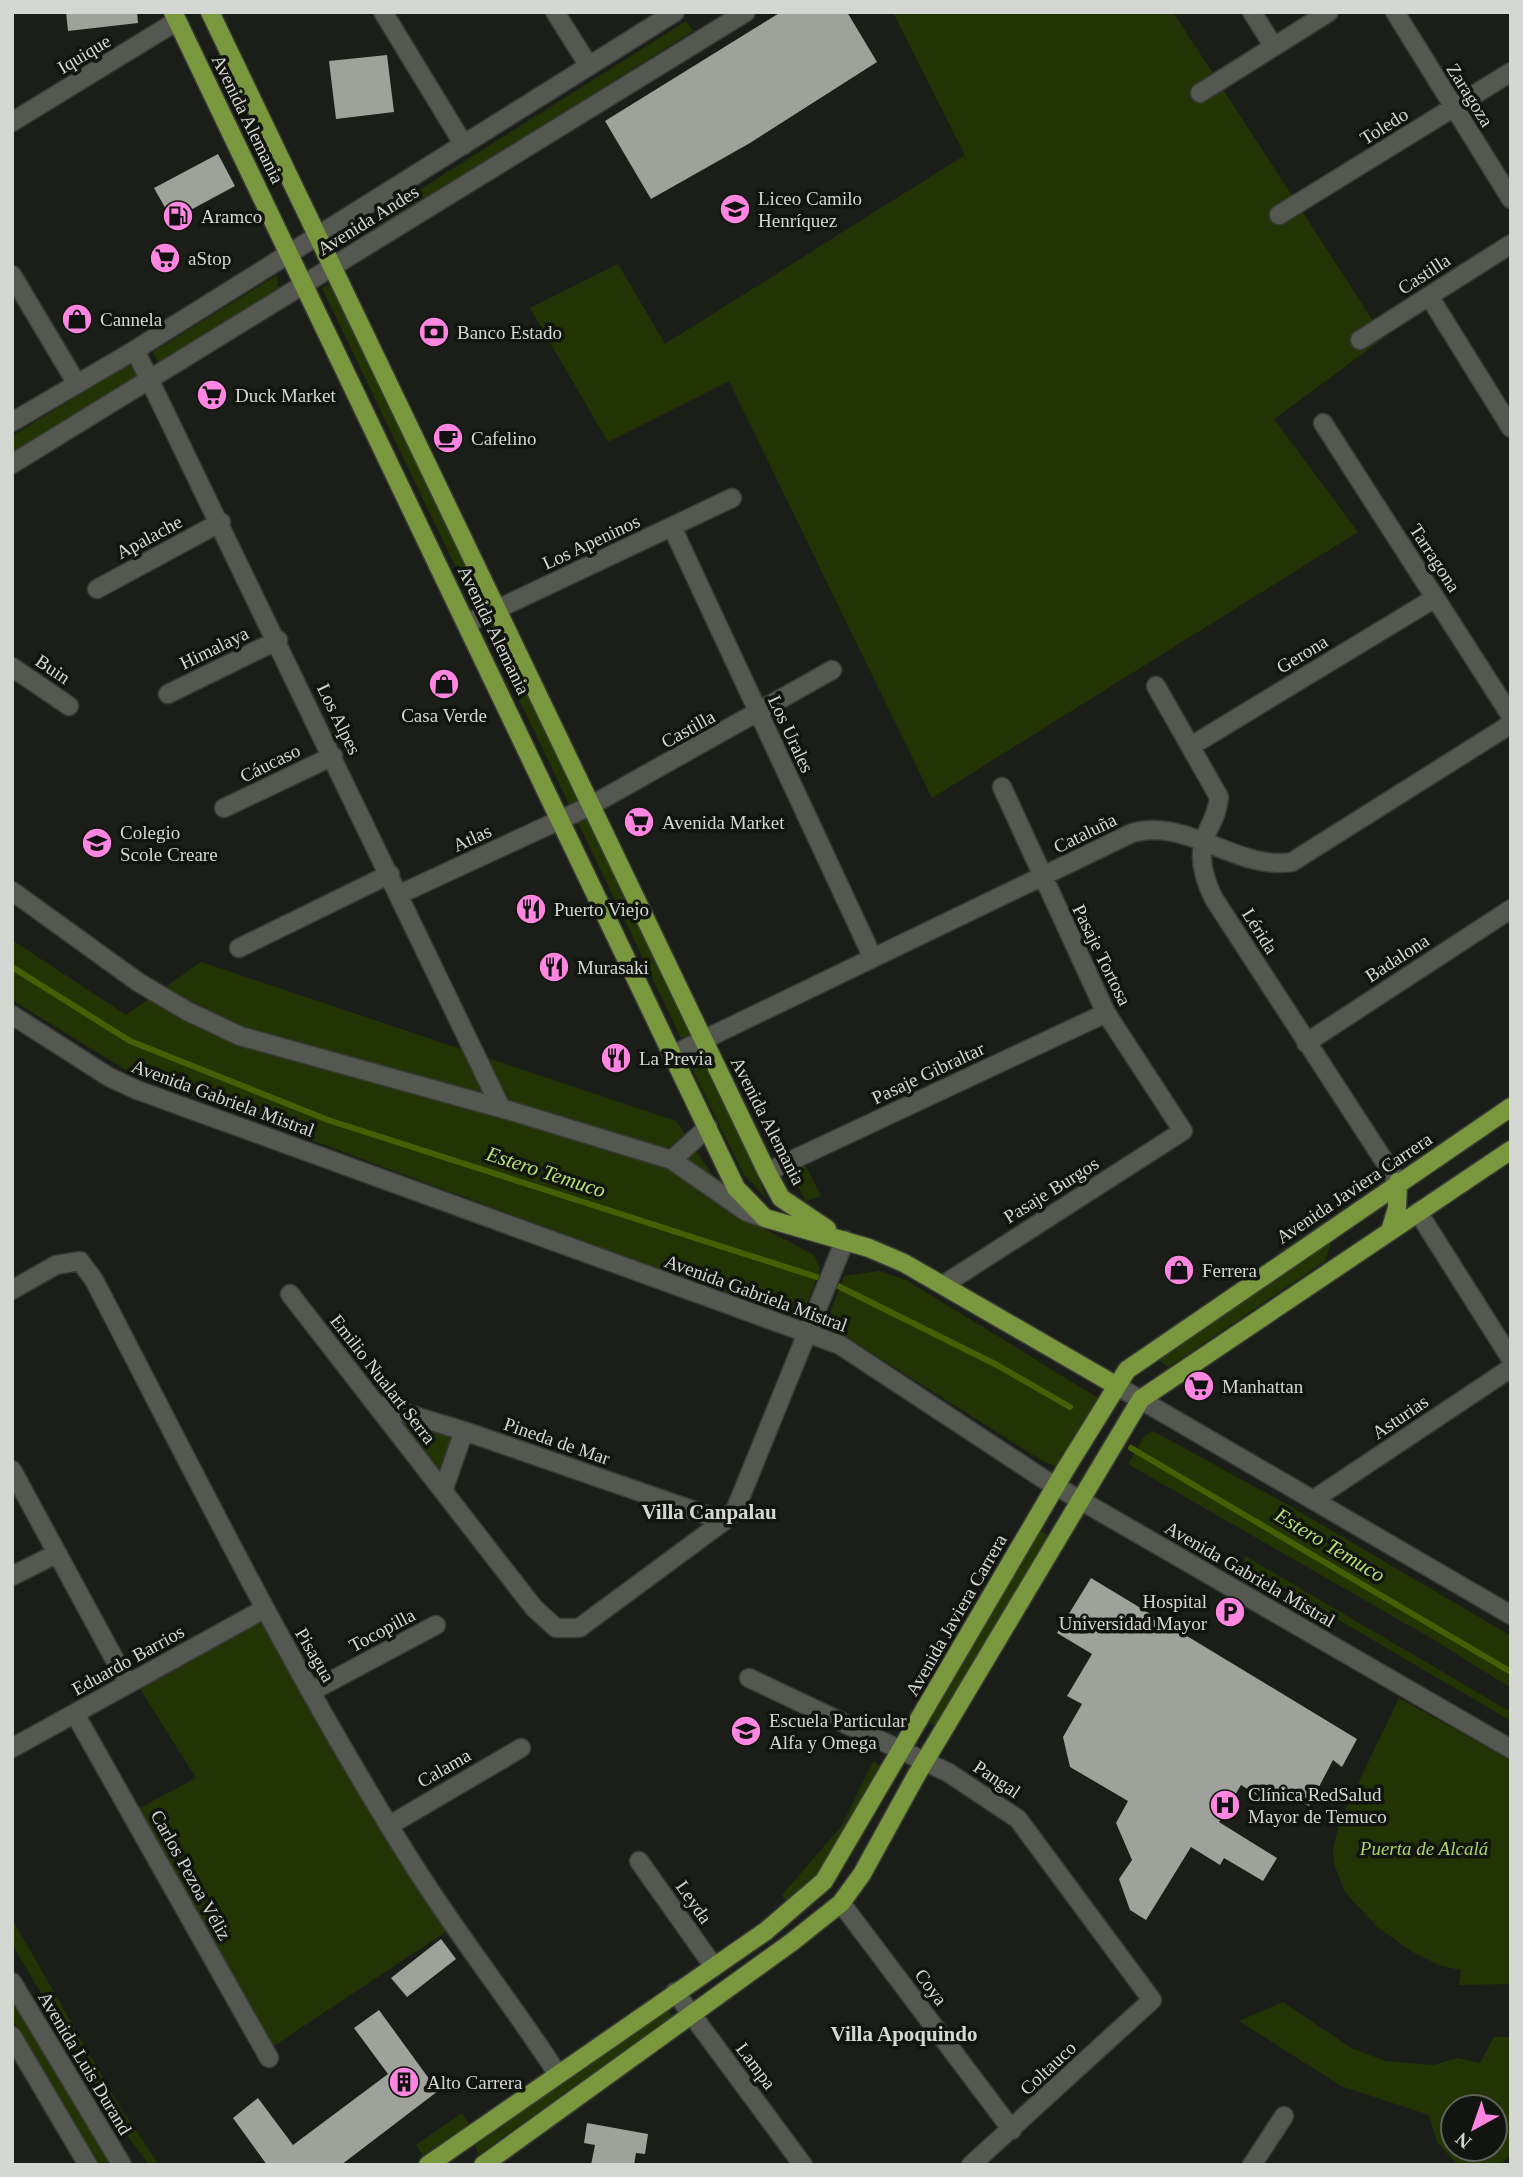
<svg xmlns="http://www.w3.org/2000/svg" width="1523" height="2177" viewBox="0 0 1523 2177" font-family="Georgia,serif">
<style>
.green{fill:#233404;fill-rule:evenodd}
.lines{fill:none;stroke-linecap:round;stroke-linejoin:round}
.stream{stroke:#446004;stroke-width:6}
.building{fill:#9ea29a}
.street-casing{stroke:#383a36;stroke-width:21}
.secondary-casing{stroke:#383a36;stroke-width:21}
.primary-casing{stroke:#383a36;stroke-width:21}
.street{stroke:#545851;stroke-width:18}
.secondary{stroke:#545851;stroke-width:18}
.primary{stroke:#79983d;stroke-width:18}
.labels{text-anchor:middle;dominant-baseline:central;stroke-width:7;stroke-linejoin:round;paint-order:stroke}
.street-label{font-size:19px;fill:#d5d7d3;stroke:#12140f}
.poi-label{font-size:19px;fill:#d5d7d3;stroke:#12140f;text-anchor:start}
.park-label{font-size:19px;font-style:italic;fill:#abd56a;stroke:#12140f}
.water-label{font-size:21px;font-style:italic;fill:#b6e175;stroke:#12140f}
.neighbourhood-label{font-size:21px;font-weight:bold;fill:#d5d7d3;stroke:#12140f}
</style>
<rect width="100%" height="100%" fill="#1b1e18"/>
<path class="green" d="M893 12H1173L1384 338 1274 419 1358 532 932 798 729 381 608 442 530 308 618 264 665 344 965 155Z
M686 21 693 31 374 232 367 223Z
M277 275 278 288 159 363 153 352Z
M332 283 694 1033 681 1038 322 288Z
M136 365 143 376 12 455V436L126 366Z
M12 940 126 1015 201 962 676 1121 740 1216 814 1255 820 1269 800 1322 131 1073 12 1000Z
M701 1051 756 1170 766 1198 744 1175 687 1058Z
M804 1163 821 1196 806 1201 789 1170Z
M1332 1240 1325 1261 1169 1367 1157 1359Z
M879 1271 906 1280 1098 1398 1071 1447 1055 1466 1041 1460 826 1324 844 1276Z
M394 1412 453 1434 440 1473Z
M1153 1431 1290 1506 1511 1636V1688L1434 1640 1128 1464 1145 1435Z
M1041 1531 1048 1535 935 1726 928 1721Z
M1245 1556 1511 1712V1721L1243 1564Z
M262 1620 450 1929 272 2047 138 1809 196 1778 139 1687Z
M1399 1698 1511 1761V1984L1459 1985 1461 1970 1441 1966 1411 1951 1377 1927 1345 1892 1334 1864 1333 1849 1340 1821Z
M873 1762 881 1766C853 1820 834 1862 788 1904L782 1895 841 1827Z
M12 1919 118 2104 159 2165H149L118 2123 12 1944Z
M12 1997 112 2165H99L12 2019Z
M1283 2002 1351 2048 1385 2061 1434 2065 1457 2058 1480 2063 1494 2037H1511V2154L1500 2165H1458L1437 2142 1429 2115 1341 2086 1239 2021ZM1453 2107H1495V2149H1453Z
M667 2009 672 2016 478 2155 476 2145Z
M462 2113 469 2124 423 2156 416 2145Z"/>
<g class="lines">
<path class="stream" d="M12 967 130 1041 328 1120 826 1280 997 1365 1070 1407
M1131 1448 1511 1672"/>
</g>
<path class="building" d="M66 12H137L138 23 68 31Z
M781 12H847L877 62 750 143 651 199 605 121Z
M387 55 394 112 336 119 329 61Z
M218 154 235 186 172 220 154 188Z
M1091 1578 1357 1739 1342 1767 1333 1760 1309 1806 1280 1788 1271 1804 1241 1785 1219 1822 1277 1858 1263 1881 1224 1858 1220 1865 1191 1847 1146 1920 1130 1910 1119 1879 1132 1860 1116 1823 1128 1801 1070 1767 1063 1737 1082 1704 1067 1696 1092 1654 1057 1633Z
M441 1939 456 1959 407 1997 391 1978Z
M379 2010 438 2091 341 2165H267L233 2118 258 2098 293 2145 388 2074 354 2028Z
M587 2123 648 2134 645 2154 636 2153 634 2165H591L595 2145 584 2143Z"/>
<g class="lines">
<g class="street-casing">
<path id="street" d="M383 12 464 145
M555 12 589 66
M1252 12 1274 47
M1395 12 1511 199
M1200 93 1329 12
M12 122 177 21
M1279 215 1511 72
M12 275 77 384
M1429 296 1511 428
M1360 340 1511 244
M135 350 501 1108
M1323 423 1511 716
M672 527 873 958
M97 589 221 522
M468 623 732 498
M12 667 69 706
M1156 686 1219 797C1217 819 1207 827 1203 844 1199 863 1206 883 1214 899L1398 1182
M168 694 278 640
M1191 746 1435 598
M224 808 333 756
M12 891 138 982 187 1011 240 1036 511 1111 672 1160 747 1212 765 1218
M400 894 590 806 832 670
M239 948 390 874
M1306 1043 1511 909
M674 1054 1132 833C1188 817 1236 871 1292 862L1511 724
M672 1160 708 1127
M767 1172 1106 1013
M1418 1212 1511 1359
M943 1285 1183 1131 1106 1013 1002 787
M12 1290 56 1265 80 1261 94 1280C197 1478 296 1680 416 1869 460 1938 512 2004 557 2073
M290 1294 534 1608 556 1628H579L724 1521 736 1508 845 1240
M376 1404 464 1431 724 1521
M12 1470 128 1684
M443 1491 464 1431
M1313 1500 1511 1368
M12 1576 56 1554
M749 1678 949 1773 1018 1819 1152 2000 971 2165
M312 1691 436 1625
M75 1714 269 2058
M12 1748 264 1609
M390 1825 521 1748
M639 1861 714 1967
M841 1903 1012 2130
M675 1992 803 2165
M1252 2165 1284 2116"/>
</g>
<g class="secondary-casing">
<path id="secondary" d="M12 422 135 350 675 12
M12 464 746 12
M12 1015 109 1077 137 1090 840 1345 1042 1478 1511 1749
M1117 1386 1511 1615
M12 1982 122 2165
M12 2036 88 2165"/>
</g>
<g class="primary-casing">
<path id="primary" d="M173 12 736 1188 765 1218 869 1248 904 1263 1117 1386
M210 12 767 1172 781 1198 827 1229
M1390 1231 1397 1208 1398 1182
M428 2165 766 1931 824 1881 1065 1470 1127 1370 1511 1107
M483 2165 792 1942 841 1903 862 1874 916 1776 1141 1399 1511 1150"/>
</g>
<use href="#street" class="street"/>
<use href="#secondary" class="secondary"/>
<use href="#primary" class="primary"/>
</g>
<defs>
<g id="school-disc" transform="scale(1.575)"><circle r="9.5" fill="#fe86e1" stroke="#12140f"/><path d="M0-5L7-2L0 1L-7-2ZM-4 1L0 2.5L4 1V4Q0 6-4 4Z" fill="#111"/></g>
<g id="fuel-disc" transform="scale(1.575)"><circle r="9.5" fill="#fe86e1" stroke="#12140f"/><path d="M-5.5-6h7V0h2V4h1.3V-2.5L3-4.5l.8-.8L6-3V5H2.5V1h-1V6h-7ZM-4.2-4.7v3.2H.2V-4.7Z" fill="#111"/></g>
<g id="supermarket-disc" transform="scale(1.575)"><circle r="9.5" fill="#fe86e1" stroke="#12140f"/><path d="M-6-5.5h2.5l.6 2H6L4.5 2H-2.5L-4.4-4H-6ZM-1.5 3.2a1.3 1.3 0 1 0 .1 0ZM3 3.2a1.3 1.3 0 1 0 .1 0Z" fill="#111"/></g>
<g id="shop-disc" transform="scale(1.575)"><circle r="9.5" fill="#fe86e1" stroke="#12140f"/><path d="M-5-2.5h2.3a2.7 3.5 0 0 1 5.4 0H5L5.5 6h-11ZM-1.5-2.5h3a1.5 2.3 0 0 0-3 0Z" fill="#111"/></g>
<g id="bank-disc" transform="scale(1.575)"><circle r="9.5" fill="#fe86e1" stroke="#12140f"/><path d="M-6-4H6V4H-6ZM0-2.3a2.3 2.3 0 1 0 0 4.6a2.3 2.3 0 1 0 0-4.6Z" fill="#111"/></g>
<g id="cafe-disc" transform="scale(1.575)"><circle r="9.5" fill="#fe86e1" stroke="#12140f"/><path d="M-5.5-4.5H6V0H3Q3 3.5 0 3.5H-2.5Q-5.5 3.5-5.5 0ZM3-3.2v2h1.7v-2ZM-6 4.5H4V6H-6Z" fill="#111"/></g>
<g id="restaurant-disc" transform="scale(1.575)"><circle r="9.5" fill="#fe86e1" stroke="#12140f"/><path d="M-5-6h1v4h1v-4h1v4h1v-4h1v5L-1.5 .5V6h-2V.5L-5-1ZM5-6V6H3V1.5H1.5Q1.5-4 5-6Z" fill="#111"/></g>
<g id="parking-disc" transform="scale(1.575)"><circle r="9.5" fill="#fe86e1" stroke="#12140f"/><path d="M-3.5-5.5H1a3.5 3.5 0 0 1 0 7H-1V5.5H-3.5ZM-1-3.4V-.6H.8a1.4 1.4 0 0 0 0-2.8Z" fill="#111"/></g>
<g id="hospital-disc" transform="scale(1.575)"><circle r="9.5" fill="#fe86e1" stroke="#12140f"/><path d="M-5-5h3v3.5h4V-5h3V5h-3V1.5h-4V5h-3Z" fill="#111"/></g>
<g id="building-disc" transform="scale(1.575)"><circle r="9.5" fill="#fe86e1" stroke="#12140f"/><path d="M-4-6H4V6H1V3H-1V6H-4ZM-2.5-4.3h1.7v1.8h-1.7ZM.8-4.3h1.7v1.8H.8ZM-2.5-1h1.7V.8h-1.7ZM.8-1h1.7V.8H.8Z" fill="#111"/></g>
</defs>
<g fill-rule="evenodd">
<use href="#school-disc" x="735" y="209"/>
<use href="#fuel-disc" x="178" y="216"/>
<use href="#supermarket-disc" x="165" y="258"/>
<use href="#shop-disc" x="77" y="319"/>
<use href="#bank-disc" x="434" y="332"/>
<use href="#supermarket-disc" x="212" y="395"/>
<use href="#cafe-disc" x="448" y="438"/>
<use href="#shop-disc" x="444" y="684"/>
<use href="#supermarket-disc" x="639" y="822"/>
<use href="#school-disc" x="97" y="843"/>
<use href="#restaurant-disc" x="531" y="909"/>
<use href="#restaurant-disc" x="554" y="967"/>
<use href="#restaurant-disc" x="616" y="1058"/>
<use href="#shop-disc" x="1179" y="1270"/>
<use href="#supermarket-disc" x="1199" y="1386"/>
<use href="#parking-disc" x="1230" y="1612"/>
<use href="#school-disc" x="746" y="1731"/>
<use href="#hospital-disc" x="1225" y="1805"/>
<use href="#building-disc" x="404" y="2082"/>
</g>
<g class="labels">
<g class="street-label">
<text transform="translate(84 54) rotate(-31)">Iquique</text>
<text transform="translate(1470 95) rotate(58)">Zaragoza</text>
<text transform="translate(248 119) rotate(64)">Avenida Alemania</text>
<text transform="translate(1384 126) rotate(-32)">Toledo</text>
<text transform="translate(368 220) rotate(-32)">Avenida Andes</text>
<text transform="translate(1424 274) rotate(-33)">Castilla</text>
<text transform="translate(149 537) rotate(-28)">Apalache</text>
<text transform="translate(591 542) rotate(-25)">Los Apeninos</text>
<text transform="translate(1435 558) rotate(57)">Tarragona</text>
<text transform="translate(494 630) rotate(64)">Avenida Alemania</text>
<text transform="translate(214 648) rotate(-26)">Himalaya</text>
<text transform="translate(1302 654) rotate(-31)">Gerona</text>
<text transform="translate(53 669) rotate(34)">Buin</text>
<text transform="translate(339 719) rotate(64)">Los Alpes</text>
<text transform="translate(688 729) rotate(-29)">Castilla</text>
<text transform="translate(791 734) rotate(65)">Los Urales</text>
<text transform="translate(270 763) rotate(-26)">Cáucaso</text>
<text transform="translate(1085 833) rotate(-26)">Cataluña</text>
<text transform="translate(472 838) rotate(-25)">Atlas</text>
<text transform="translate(1260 931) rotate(58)">Lérida</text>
<text transform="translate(1102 955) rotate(64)">Pasaje Tortosa</text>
<text transform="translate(1397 958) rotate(-33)">Badalona</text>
<text transform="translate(928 1073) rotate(-25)">Pasaje Gibraltar</text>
<text transform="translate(223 1098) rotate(20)">Avenida Gabriela Mistral</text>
<text transform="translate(768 1121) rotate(63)">Avenida Alemania</text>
<text transform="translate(1354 1188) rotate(-34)">Avenida Javiera Carrera</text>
<text transform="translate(1051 1190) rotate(-32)">Pasaje Burgos</text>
<text transform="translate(756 1293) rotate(20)">Avenida Gabriela Mistral</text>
<text transform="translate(383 1379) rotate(52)">Emilio Nualart Serra</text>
<text transform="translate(1400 1417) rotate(-34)">Asturias</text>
<text transform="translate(557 1441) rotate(19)">Pineda de Mar</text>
<text transform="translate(1250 1574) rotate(30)">Avenida Gabriela Mistral</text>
<text transform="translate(956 1615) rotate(-60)">Avenida Javiera Carrera</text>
<text transform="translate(382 1630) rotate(-28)">Tocopilla</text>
<text transform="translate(315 1655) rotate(60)">Pisagua</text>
<text transform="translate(128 1660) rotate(-29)">Eduardo Barrios</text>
<text transform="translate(444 1768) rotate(-30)">Calama</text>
<text transform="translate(997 1779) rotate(34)">Pangal</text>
<text transform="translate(191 1875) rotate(61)">Carlos Pezoa Véliz</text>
<text transform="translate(694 1902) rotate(55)">Leyda</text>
<text transform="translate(931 1987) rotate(53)">Coya</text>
<text transform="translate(85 2063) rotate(59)">Avenida Luis Durand</text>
<text transform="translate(756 2066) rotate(53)">Lampa</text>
<text transform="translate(1048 2068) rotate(-43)">Coltauco</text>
</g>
<g class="poi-label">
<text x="758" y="198">Liceo Camilo<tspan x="758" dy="22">Henríquez</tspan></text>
<text x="201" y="216">Aramco</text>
<text x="188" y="258">aStop</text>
<text x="100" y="319">Cannela</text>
<text x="457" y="332">Banco Estado</text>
<text x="235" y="395">Duck Market</text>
<text x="471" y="438">Cafelino</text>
<text x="444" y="715" text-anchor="middle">Casa Verde</text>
<text x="662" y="822">Avenida Market</text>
<text x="120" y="832">Colegio<tspan x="120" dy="22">Scole Creare</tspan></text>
<text x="554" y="909">Puerto Viejo</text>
<text x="577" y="967">Murasaki</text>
<text x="639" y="1058">La Previa</text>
<text x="1202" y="1270">Ferrera</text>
<text x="1222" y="1386">Manhattan</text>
<text x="1207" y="1601" text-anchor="end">Hospital<tspan x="1207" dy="22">Universidad Mayor</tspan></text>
<text x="769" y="1720">Escuela Particular<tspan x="769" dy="22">Alfa y Omega</tspan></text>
<text x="1248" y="1794">Clínica RedSalud<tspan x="1248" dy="22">Mayor de Temuco</tspan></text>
<text x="427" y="2082">Alto Carrera</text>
</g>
<g class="park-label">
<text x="1424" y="1848">Puerta de Alcalá</text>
</g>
<g class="water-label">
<text transform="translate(546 1172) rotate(18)">Estero Temuco</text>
<text transform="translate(1330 1545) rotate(31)">Estero Temuco</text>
</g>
<g class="neighbourhood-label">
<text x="709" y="1512">Villa Canpalau</text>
<text x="904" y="2034">Villa Apoquindo</text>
</g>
</g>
<rect width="1523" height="2177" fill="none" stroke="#d5d7d3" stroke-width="28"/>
<g transform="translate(1474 2128) rotate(220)"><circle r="33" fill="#12140f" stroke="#60625d" stroke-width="2"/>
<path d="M0-5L12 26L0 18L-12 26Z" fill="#fe86e1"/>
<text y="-10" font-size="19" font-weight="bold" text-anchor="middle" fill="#d5d7d3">N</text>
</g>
</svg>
